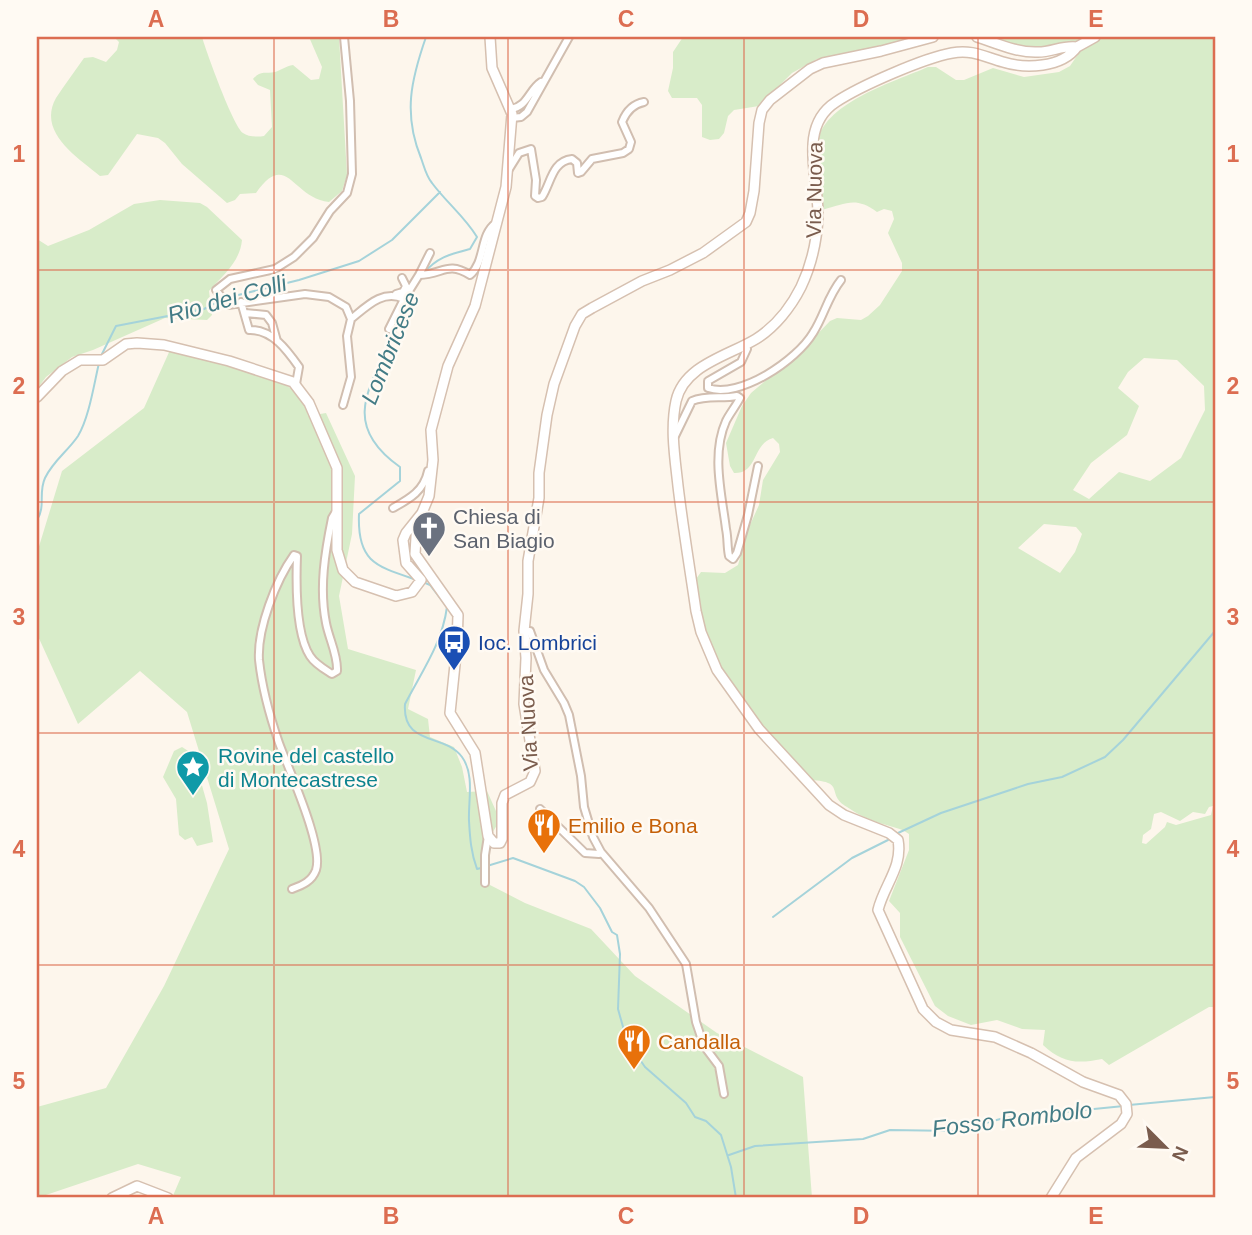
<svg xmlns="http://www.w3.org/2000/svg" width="1252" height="1235" viewBox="0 0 1252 1235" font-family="Helvetica,sans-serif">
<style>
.green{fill:#d8ecc9;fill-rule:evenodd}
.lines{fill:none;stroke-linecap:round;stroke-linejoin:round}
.stream{stroke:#a5d3da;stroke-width:2}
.street-casing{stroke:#d1beb0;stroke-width:10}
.secondary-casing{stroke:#d6c0b0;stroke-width:12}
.street{stroke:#fff;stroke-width:6}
.secondary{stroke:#fff;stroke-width:9}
.grid{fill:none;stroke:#dc6d51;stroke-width:2;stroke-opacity:0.55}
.labels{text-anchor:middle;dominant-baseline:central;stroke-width:5;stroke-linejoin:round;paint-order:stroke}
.street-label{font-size:21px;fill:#7a5c4d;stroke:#fffaf3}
.worship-label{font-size:21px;fill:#5b616d;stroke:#fffaf3;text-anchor:start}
.transit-label{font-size:21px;fill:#164399;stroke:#fffaf3;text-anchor:start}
.culture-label{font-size:21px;fill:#0d838f;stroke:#fffaf3;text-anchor:start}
.food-label{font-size:21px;fill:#c56008;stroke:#fffaf3;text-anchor:start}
.water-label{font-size:23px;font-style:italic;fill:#437c86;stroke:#fffaf3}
.neatline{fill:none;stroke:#dc6d51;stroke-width:2.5}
.grid-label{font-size:23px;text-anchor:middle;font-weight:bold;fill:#dc6d51}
</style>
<rect width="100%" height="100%" fill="#fdf6ec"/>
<path class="green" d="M114 37H202C206 51 233 126 243 133 248 137 258 137 264 136L272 127 270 90 258 85 253 79C261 70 265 74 275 72 281 70 286 66 293 65L311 80 319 79 322 67 309 37H339L347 175 342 191 329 202C292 198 287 149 256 193L240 194 235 200 227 203 182 164 165 143 158 138 137 134 108 175 100 176C77 157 37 132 56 98 65 84 75 71 84 58L93 57 106 62 117 50 119 42Z
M683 37H912L887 45 817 59 792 73 759 106 734 110 728 116 724 133 719 139 710 140 702 137V105L697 98H672L668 91 673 68V52Z
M988 37H1215V1007H1209L1109 1065 1102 1059C1077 1064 1062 1063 1043 1045L1045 1030 1022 1029 997 1020 971 1025 948 1016 935 1006 900 937V913L889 901 909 850V834C901 828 892 827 883 824 871 821 857 814 847 807 825 794 847 782 811 780 780 744 744 709 720 667 704 641 700 609 696 579L701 572 725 573 738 565 749 527 759 505 763 480 780 452 779 444 773 438C752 444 758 474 734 473L730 466 726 443 742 406 751 393 805 347 830 321 837 318 861 320 868 316 880 305 902 271V263L888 233 894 219 892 211 884 209 877 212C855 196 846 204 822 210 819 187 813 163 818 140 826 102 896 81 928 67H936L956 80H964L993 68 1024 77 1059 72 1070 66 1081 50 1076 43C1065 43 1054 46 1043 47 1023 49 1006 44 988 37ZM1144 358 1177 360 1204 386 1205 410 1181 458 1150 481 1119 472 1089 499 1073 490 1091 463 1127 435 1139 406 1118 388 1128 372ZM1044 524 1076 527 1082 534 1075 552 1060 573 1018 548ZM1213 806 1211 815 1176 825 1167 822 1165 827 1146 844 1142 843 1143 835 1151 829 1154 814 1161 812 1180 821 1193 812 1205 814 1209 807Z
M160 200 200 203 207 207 242 240C240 262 223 275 209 291L212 315 207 320 165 318 93 350 72 357 46 377 37 389V239L48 246 89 230 134 204Z
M170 350 277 379 306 399 308 416 326 413 355 476 352 534 339 596 348 649 416 670 408 709 428 719 430 737 454 747 462 767 467 792 487 791 500 820 485 845 488 884 525 903 591 929 635 976 717 1033 803 1077 812 1198H172L181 1177 138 1164 37 1198V1107L106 1088 164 986 229 849 187 712 140 671 78 724 37 634V553L62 471 144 408Z
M182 747 193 754 207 803 213 842 197 846 192 837 185 840 179 835 176 799 163 777 174 751Z"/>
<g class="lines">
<path class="stream" d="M424 273C437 257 451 254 470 249L477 237C465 217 446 202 432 183 426 176 424 166 421 158 403 114 411 80 426 37
M412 292C404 307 400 323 393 338 367 390 342 426 400 467V481L359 514C357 561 375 566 414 579
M226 298 299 280 359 261 392 240 440 192
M100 358 116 326 204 309 221 300
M37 520C46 506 38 493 45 478 53 461 68 451 78 436 89 418 94 384 99 363
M423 582 430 585 447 607C442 644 422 671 405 704 402 746 444 733 462 757 475 775 468 801 469 821 470 838 471 853 477 869L481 868
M898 833 941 813 1028 784 1062 777 1105 757 1123 740 1215 631
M487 866 513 858 575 881 584 887 600 908 612 932 617 935 620 954 618 1009 627 1041 645 1067 686 1103 695 1117 706 1121 721 1135 731 1167 736 1198
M773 917 852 858 888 840
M1129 1105 1215 1097
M729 1155 755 1146 863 1139 890 1130 956 1131 1004 1118 1124 1106"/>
<g class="street-casing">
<path id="street" d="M511 109C527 107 529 90 541 82
M512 118 521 117 527 112 569 37
M509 169 519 153 531 149 536 180 535 196 538 198 542 197C551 183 552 161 572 159L577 163 578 173 581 172 592 159 623 153 629 149 631 142 622 122C626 112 633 104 644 102
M419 275 430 253
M396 294 403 292 406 286 402 278
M241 302 249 330C272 329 287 350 299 367L296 384
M245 313 266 315 272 323 277 341
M351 319C367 306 383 289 404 299L419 275C444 274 447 261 470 275 486 261 479 235 496 223
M389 329 404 299
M745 345 747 349 741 362 708 381V388C740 399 797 360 813 333 824 316 828 296 841 280
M343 405 351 377 347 336 351 319 346 307 329 297 305 294 228 305 216 290 230 279 275 269 294 257 313 238 330 211 347 193 352 174 350 101 344 37
M675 436 692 401C706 395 722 399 737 396L740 398C736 406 730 413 726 421 711 454 722 496 726 529 728 538 727 547 729 556L733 559 737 553 748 515 758 466
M393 508C409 499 424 491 428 471
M524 631H530L544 670 564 703 569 715 581 776 584 807 593 837 601 852 649 908 686 964 696 1022 704 1046 719 1066 724 1094
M540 809 585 853 599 854 601 852
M485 883V855L488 836
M292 889C303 885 312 881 316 870 324 846 288 768 279 743 270 717 262 688 259 660 257 629 276 580 294 555L297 556C296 583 295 633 310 656 315 664 324 669 332 674L337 671C338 655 329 639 326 623 319 588 325 552 332 518L335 513"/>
</g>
<g class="secondary-casing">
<path id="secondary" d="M977 37C996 43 1017 53 1038 52 1052 52 1063 45 1077 47 1062 68 1025 69 1003 62 985 57 972 49 952 53 924 58 860 86 836 102 797 127 819 179 818 216 817 239 811 266 801 287 791 307 775 327 756 339 728 356 684 365 676 401 670 429 675 458 678 486 683 528 690 569 696 611L701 632 717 670 759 729 829 805 844 815 889 833 898 840C903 867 884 885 878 910L923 1009 936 1022 951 1030 995 1037 1031 1053 1083 1082 1119 1095 1126 1104 1127 1114 1121 1124 1076 1158 1051 1198
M1077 47 1095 37
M37 397 62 371 80 360H103L126 344 137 343 164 345 229 361 293 382 309 403 337 468V550L343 570 355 582 396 596 412 592 421 580 406 563 403 540 406 533 422 513 429 496 433 460 431 430 448 366 475 306 506 187 512 114 492 68 490 37
M417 520 415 554 458 615 457 645 450 713 475 753 488 836 494 843H500L502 839V803L505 795 530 782 535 771 524 704 526 658 524 631 528 594V561L539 498V473L547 415 554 384 575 326 582 314 592 308 642 281 670 270 703 253 746 222 750 213 754 191 759 123 762 110 770 100 810 69 823 63 881 51 933 37
M112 1198 137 1186 168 1198"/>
</g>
<use href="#street" class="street"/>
<use href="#secondary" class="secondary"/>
</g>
<path class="grid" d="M274 37V1198M508 37V1198M744 37V1198M978 37V1198M37 270H1215M37 502H1215M37 733H1215M37 965H1215"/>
<defs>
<g id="church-pin" transform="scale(1.75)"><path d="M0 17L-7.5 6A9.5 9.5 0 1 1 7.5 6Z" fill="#6b7280" stroke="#fffaf3"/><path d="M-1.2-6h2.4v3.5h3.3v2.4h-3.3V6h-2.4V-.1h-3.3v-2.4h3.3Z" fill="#fff"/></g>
<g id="bus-pin" transform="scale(1.75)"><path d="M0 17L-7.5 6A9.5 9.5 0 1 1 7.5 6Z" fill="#1a4fb4" stroke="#fffaf3"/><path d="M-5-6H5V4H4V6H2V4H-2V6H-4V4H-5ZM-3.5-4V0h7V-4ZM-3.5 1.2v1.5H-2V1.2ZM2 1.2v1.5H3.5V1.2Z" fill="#fff"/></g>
<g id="sight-pin" transform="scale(1.75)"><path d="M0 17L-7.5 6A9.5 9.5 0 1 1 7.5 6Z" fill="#0f9aa8" stroke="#fffaf3"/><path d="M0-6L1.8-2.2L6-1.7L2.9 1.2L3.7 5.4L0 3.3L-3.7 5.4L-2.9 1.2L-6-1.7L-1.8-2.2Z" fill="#fff"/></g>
<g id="restaurant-pin" transform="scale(1.75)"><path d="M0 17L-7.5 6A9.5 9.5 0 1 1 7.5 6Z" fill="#e8710a" stroke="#fffaf3"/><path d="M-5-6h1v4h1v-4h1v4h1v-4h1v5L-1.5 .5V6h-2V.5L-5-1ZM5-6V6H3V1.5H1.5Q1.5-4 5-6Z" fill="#fff"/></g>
</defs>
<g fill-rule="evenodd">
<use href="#church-pin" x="429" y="528"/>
<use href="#bus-pin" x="454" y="642"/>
<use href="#sight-pin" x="193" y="767"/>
<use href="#restaurant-pin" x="544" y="825"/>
<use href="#restaurant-pin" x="634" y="1041"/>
</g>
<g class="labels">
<g class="street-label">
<text transform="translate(814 190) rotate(-89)">Via Nuova</text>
<text transform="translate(528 723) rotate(-93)">Via Nuova</text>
</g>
<g class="worship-label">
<text x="453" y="516">Chiesa di<tspan x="453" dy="24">San Biagio</tspan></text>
</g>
<g class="transit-label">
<text x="478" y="642">Ioc. Lombrici</text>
</g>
<g class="culture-label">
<text x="218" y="755">Rovine del castello<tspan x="218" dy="24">di Montecastrese</tspan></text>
</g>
<g class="food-label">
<text x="568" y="825">Emilio e Bona</text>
<text x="658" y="1041">Candalla</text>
</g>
<g class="water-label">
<text transform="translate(227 299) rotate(-16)">Rio dei Colli</text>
<text transform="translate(390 348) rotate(-68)">Lombricese</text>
<text transform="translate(1012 1119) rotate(-7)">Fosso Rombolo</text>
</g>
</g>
<rect width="1252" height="1235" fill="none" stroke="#fffaf3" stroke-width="77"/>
<g transform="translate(1165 1147) rotate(114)" stroke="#fffaf3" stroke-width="5" paint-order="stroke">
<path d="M0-5L12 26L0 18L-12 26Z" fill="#7a5c4d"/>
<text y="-10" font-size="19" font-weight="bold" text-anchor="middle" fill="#7a5c4d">N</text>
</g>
<rect x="38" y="38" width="1176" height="1158" class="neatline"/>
<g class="grid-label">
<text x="156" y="27">A</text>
<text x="391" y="27">B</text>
<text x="626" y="27">C</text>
<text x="861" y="27">D</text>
<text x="1096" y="27">E</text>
<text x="19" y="162">1</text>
<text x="1233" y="162">1</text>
<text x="19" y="394">2</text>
<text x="1233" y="394">2</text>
<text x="19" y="625">3</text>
<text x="1233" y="625">3</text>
<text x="19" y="857">4</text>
<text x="1233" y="857">4</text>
<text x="19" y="1089">5</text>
<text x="1233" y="1089">5</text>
<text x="156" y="1224">A</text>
<text x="391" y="1224">B</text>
<text x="626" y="1224">C</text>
<text x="861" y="1224">D</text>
<text x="1096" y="1224">E</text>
</g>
</svg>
